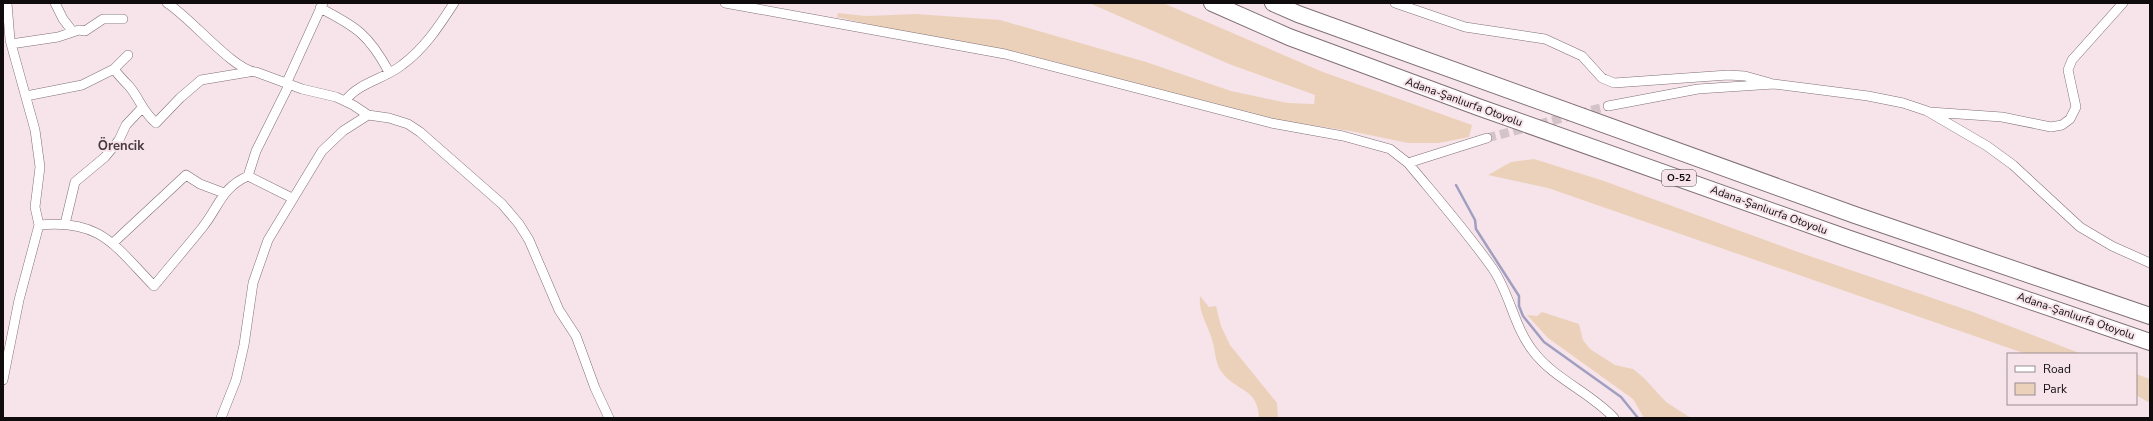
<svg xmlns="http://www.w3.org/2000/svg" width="2153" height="421" viewBox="0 0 2153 421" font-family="'Nunito Sans',sans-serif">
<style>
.green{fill:#ecd1ba}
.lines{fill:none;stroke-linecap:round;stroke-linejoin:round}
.stream{stroke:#a19fc1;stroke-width:2.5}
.street-tunnel{stroke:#d4c3c9;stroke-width:9;stroke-dasharray:9 4.5;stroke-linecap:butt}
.street-casing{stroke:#807076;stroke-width:10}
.highway-casing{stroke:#807076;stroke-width:18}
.street{stroke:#fff;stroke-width:9}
.highway{stroke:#fff;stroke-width:16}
.labels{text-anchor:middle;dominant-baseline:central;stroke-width:4;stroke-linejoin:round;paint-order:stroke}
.shield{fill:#f6e4ea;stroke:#554c4f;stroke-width:1}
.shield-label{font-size:10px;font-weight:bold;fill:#100b0d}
.street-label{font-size:11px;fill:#100b0d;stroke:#f6e4ea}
.quarter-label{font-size:13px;font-weight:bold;fill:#493a3f;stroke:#f6e4ea}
</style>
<rect width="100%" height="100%" fill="#f6e4ea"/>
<path class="green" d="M1089 3H1163L1323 72 1472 125 1469 137 1439 143H1408L1350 131 1278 120 1017 52 916 35 837 17 838 13 866 16 916 14 1000 20 1146 62 1231 91 1288 103 1314 104 1315 95 1229 64Z
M1534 159 1604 181 1798 252 1973 312 2082 354H2026L1548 188 1488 175 1511 162Z
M1200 296 1209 307 1216 306 1221 326 1230 345 1277 403 1278 418H1259C1258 389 1239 392 1224 375 1215 365 1216 355 1213 343 1209 326 1198 314 1200 296Z
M1542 312 1579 324 1583 340 1590 349 1615 365 1633 369 1643 377 1666 402 1691 418H1644L1633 399 1548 338 1527 315 1537 316Z
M2136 374 2150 379V403L2136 395Z"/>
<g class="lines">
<path class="stream" d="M1456 185 1475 220 1476 229 1519 296V306L1523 316 1544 342 1621 397 1638 418"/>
<path class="street-tunnel" d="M1487 138 1608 106"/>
<g class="street-casing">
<path id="street" d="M55 3 63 19 73 32
M167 3C190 17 234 71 256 72L302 89 336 97 353 105 368 115 389 118 408 124 420 132 502 204 519 224 529 240 559 310 576 336 595 388 609 418
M725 3 1005 54 1271 123 1343 136 1390 149 1408 163C1437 198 1467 232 1493 269 1510 294 1514 327 1533 351 1554 379 1590 392 1614 418
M1395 3 1465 27 1545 39 1582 56 1602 78 1614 83 1728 75 1745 76 1770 83
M320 8C357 27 369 35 389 72
M11 44 58 37 79 30 85 31 103 19H123
M114 69C119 76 123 80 129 86 140 99 142 111 156 123L180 98 201 80 249 72
M286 84 323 3
M26 96 82 85 114 69 128 55
M345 101C359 82 385 79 402 65 425 48 439 26 454 3
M1608 106 1698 89 1774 84 1868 96 1903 103 1927 111 1987 146 2013 165 2080 227 2112 246 2150 263
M1930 112 2002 117 2051 127 2062 125 2070 119 2076 107 2068 70 2072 60 2123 3
M1408 163 1487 138
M248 176 292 198
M65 224 75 182 105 157 119 140 126 125 142 108
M39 225C101 219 114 245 154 286 170 266 186 248 202 228 219 207 221 188 248 176L256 151 289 85
M113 243 186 175 200 184 224 193
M3 380 19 300 39 225 35 207 40 167 35 130 10 40 7 3
M221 418 236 380 244 345 253 283 268 240 322 151 343 131 368 115"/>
</g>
<g class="highway-casing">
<path id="highway" d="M1212 3 1289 37 1478 107 1847 238 2150 342
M1273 3 1298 14 1855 215 2150 316"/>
</g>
<use href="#street" class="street"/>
<use href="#highway" class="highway"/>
</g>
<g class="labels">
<rect class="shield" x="1662" y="170" width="34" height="16" rx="3"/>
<g class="shield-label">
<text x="1679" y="178">O-52</text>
</g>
<g class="street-label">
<text transform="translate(1464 102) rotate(20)">Adana-Şanlıurfa Otoyolu</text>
<text transform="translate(1769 210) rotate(20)">Adana-Şanlıurfa Otoyolu</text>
<text transform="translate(2076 316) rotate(19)">Adana-Şanlıurfa Otoyolu</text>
</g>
<g class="quarter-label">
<text x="121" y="146">Örencik</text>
</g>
</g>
<rect width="2153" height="421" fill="none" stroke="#100b0d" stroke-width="8"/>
<rect x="2007" y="353" width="130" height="52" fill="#f6e4ea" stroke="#9a8d92"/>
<rect x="2015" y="366" width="20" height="6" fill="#ffffff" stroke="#9a8d92"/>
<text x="2043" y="373" font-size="12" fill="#100b0d">Road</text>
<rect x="2015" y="383" width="20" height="12" fill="#ecd1ba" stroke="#9a8d92"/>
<text x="2043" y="393" font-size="12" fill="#100b0d">Park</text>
</svg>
